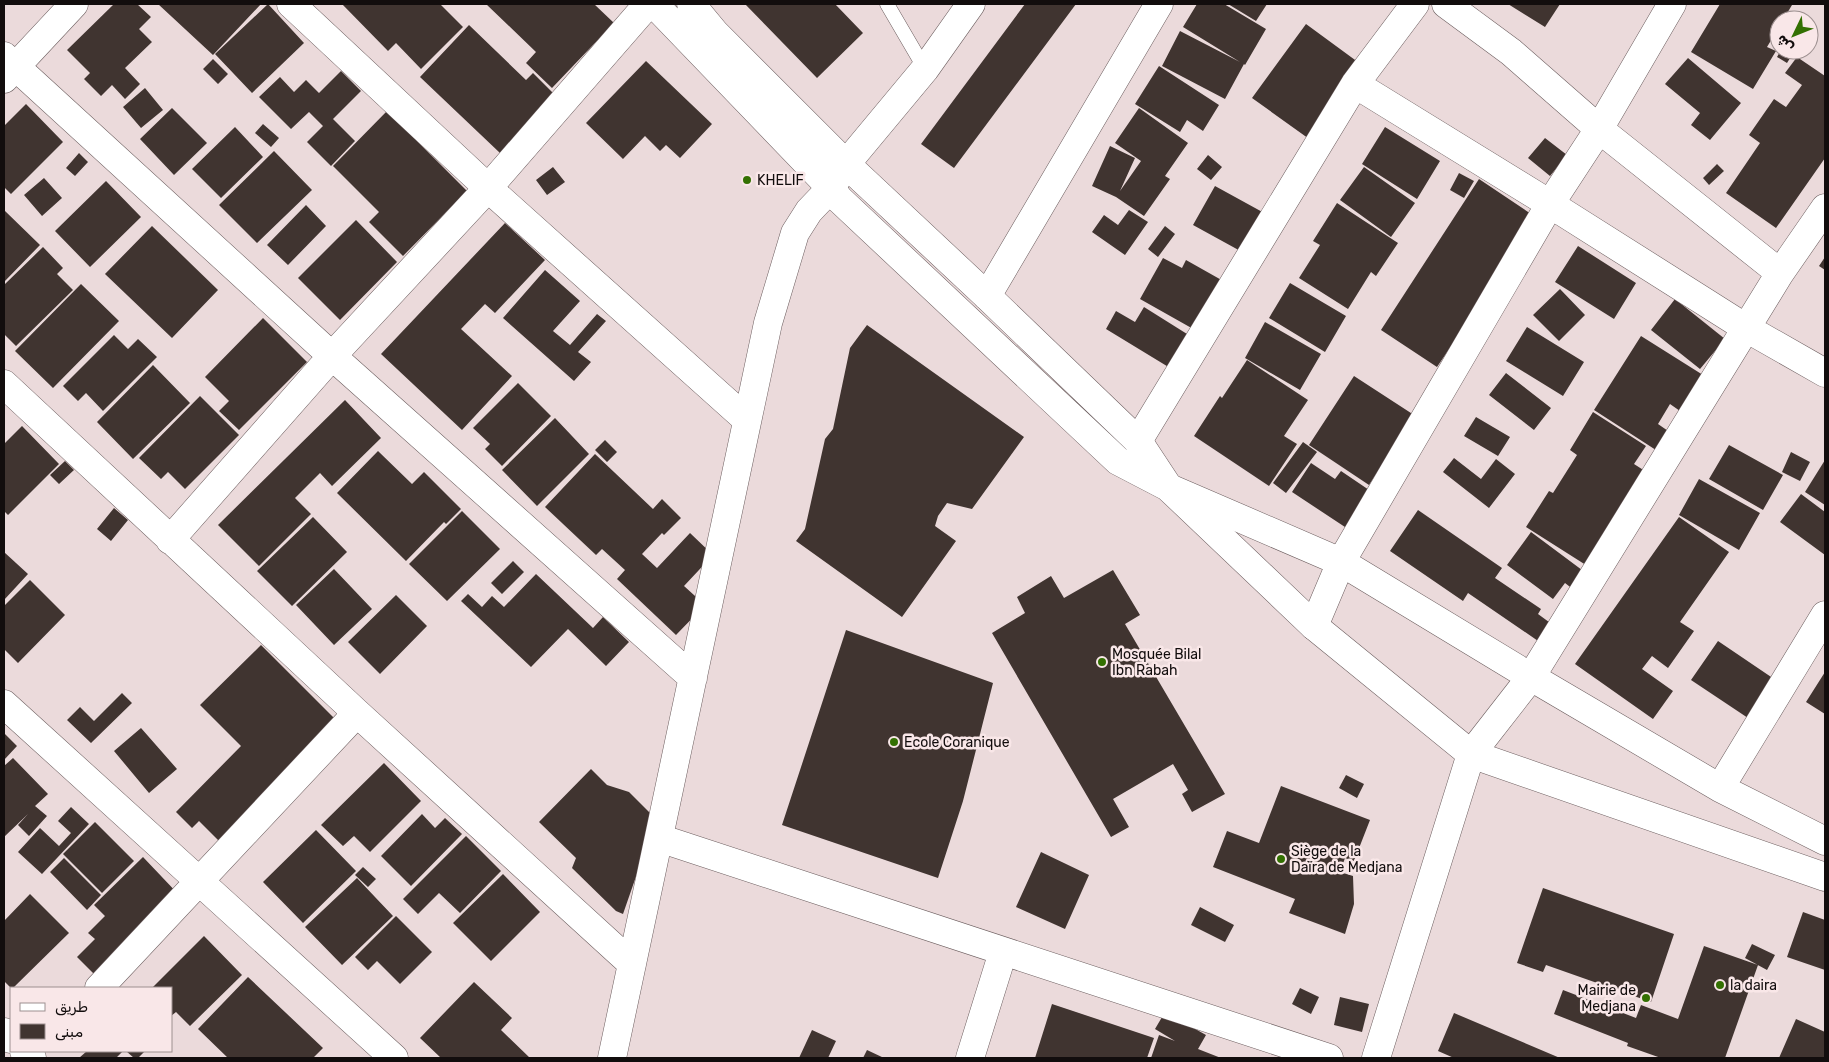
<svg xmlns="http://www.w3.org/2000/svg" width="1829" height="1062" viewBox="0 0 1829 1062" font-family="Rubik,'Noto Sans Arabic',sans-serif">
<style>
.building{fill:#403430}
.lines{fill:none;stroke-linecap:round;stroke-linejoin:round}
.service-casing{stroke:#6c5e5f;stroke-width:15}
.minor-casing{stroke:#6c5e5f;stroke-width:29}
.primary-casing{stroke:#6c5e5f;stroke-width:29}
.service{stroke:#fff;stroke-width:14}
.minor{stroke:#fff;stroke-width:28}
.primary{stroke:#fff;stroke-width:28}
.poi-dot{fill:#337002;stroke:#f9e7e8;stroke-width:2}
.labels{text-anchor:middle;dominant-baseline:central;stroke-width:5;stroke-linejoin:round;paint-order:stroke}
.poi-label{font-size:14px;fill:#120d0d;stroke:#f9e7e8;text-anchor:start}
</style>
<rect width="100%" height="100%" fill="#ebdadb"/>
<path class="building" d="M114 4H137L151 17 139 29 152 42 125 68 140 84 125 99 112 85 101 96 84 79 90 73 67 50Z
M158 4H261L213 55Z
M268 4 304 43 252 93 215 54Z
M342 4H440L463 27 421 69 396 43 388 51Z
M486 4H594L614 23 552 88 526 63 536 52Z
M745 4H835L863 33 817 78Z
M1025 4H1076L954 168 921 144Z
M1197 4H1224L1266 29 1245 65 1244 64 1225 99 1162 66 1180 31 1240 62 1183 27Z
M1228 4H1267L1256 21Z
M1508 4H1560L1545 27Z
M1720 4H1789L1792 5 1783 20H1779V27L1767 47 1776 51 1753 89 1691 52Z
M1796 15 1804 20H1793Z
M1306 24 1366 68 1312 141 1252 98Z
M469 25 526 80 533 73 555 95 500 153 420 77Z
M1781 50H1795L1787 63 1777 57Z
M1797 57 1825 76V158L1776 228 1726 193 1760 143 1749 135 1774 99 1786 107 1802 85 1785 73Z
M1688 58 1741 103 1710 140 1691 125 1700 113 1665 84Z
M213 59 228 74 218 84 203 69Z
M646 61 712 124 680 158 666 145 660 151 645 136 623 159 586 123Z
M1159 66 1219 105 1203 131 1187 120 1180 132 1135 104Z
M341 71 361 91 333 119 355 141 331 166 307 142 323 126 309 112 291 129 259 97 280 77 294 92 306 80 319 93Z
M145 88 163 110 141 128 123 107Z
M26 104 63 142 11 194 4 187V126Z
M172 108 207 143 174 175 140 139Z
M1139 108 1188 143 1165 176 1170 179 1144 216 1116 197 1092 186 1110 146 1135 158 1120 191 1141 161 1115 143Z
M387 111 467 191 403 256 369 222 379 212 333 166Z
M263 124 279 138 271 147 255 133Z
M235 127 263 157 221 198 192 169Z
M1385 127 1440 161 1417 199 1362 164Z
M1545 138 1567 155 1550 176 1528 158Z
M274 151 312 190 257 243 219 205Z
M79 153 88 162 75 176 66 168Z
M1208 155 1222 167 1211 180 1197 169Z
M1717 164 1724 171 1709 185 1703 178Z
M553 167 565 182 547 195 536 180Z
M1364 167 1415 203 1391 237 1340 200Z
M1459 173 1474 181 1464 198 1450 190Z
M44 178 62 198 42 216 24 195Z
M1479 179 1537 218 1437 367 1381 330Z
M106 181 141 217 90 267 55 231Z
M1215 186 1266 214 1244 253 1193 225Z
M1337 203 1398 243 1376 276 1371 272 1348 309 1299 278 1320 245 1313 241Z
M306 205 326 226 288 265 267 245Z
M4 210 40 245 4 282Z
M1129 210 1148 222 1125 255 1092 232 1104 215 1118 225Z
M356 220 397 262 340 320 298 278Z
M505 223 545 260 495 313 485 304 461 329 512 376 462 430 381 354Z
M152 226 218 290 172 338 105 274Z
M1165 226 1175 234 1158 257 1148 249Z
M1578 246 1636 283 1614 319 1555 282Z
M43 247 63 268 57 274 73 290 16 346 4 334V285Z
M1825 257V270L1819 266Z
M1163 258 1182 268 1186 260 1225 282 1195 330 1140 299Z
M545 270 580 301 553 331 570 345 597 314 606 321 578 352 591 362 574 381 503 318Z
M1290 283 1346 316 1325 352 1269 318Z
M81 284 119 321 53 388 15 351Z
M1560 289 1585 315 1559 341 1533 315Z
M1675 299 1725 339 1700 369 1651 330Z
M1144 307 1195 339 1175 371 1106 329 1116 311 1135 322Z
M263 318 307 362 239 430 219 411 229 401 205 377Z
M1265 322 1321 354 1300 390 1245 358Z
M867 325 1024 437 972 509 947 503 938 516 935 526 956 541 902 617 796 541 805 529 825 439 833 429 850 348Z
M1527 327 1584 362 1563 396 1506 361Z
M114 335 128 349 138 339 157 357 103 411 86 393 78 401 63 386Z
M1641 336 1703 375 1680 411 1670 404 1658 424 1671 433 1659 452 1594 410Z
M1247 360 1308 400 1284 436 1297 444 1269 486 1194 436 1220 396 1222 398Z
M153 365 190 403 133 459 97 422Z
M1506 373 1551 408 1534 430 1489 395Z
M1354 376 1414 415 1369 485 1309 445Z
M518 383 551 416 502 466 485 449 490 444 473 428Z
M200 396 239 435 185 489 168 472 161 479 139 458Z
M345 400 381 438 332 486 320 473 295 498 311 514 259 566 218 525Z
M1593 412 1646 446 1634 464 1648 473 1589 567 1526 527 1549 491 1553 493 1577 455 1570 450Z
M1476 417 1510 437 1498 456 1464 436Z
M555 418 589 454 537 506 502 470Z
M22 426 59 464 8 515 4 511V444Z
M605 440 617 452 607 462 595 450Z
M1303 442 1317 452 1286 493 1273 483Z
M1729 445 1783 475 1763 510 1709 479Z
M378 451 412 484 424 472 461 509 446 524 444 522 406 561 337 493Z
M1791 452 1810 462 1800 481 1782 472Z
M595 454 653 509 662 499 681 518 664 535 662 533 642 554 657 568 690 533 713 555 684 586 705 605 676 635 617 579 625 570 602 549 596 555 545 507Z
M1454 458 1481 479 1496 459 1515 474 1489 508 1443 472Z
M1825 460V505L1805 492Z
M65 461 74 470 59 484 50 475Z
M1311 463 1335 479 1341 471 1372 492 1348 529 1292 492Z
M1699 479 1760 513 1739 550 1679 515Z
M1801 494 1825 512V555L1780 522Z
M114 508 128 520 111 541 97 529Z
M1418 510 1502 568 1495 578 1541 609 1538 614 1553 625 1541 643 1468 593 1463 601 1390 551Z
M462 511 500 549 447 601 409 564Z
M313 517 347 552 292 606 257 571Z
M1679 517 1729 552 1680 622 1694 631 1668 668 1652 656 1642 669 1673 691 1653 719 1575 664Z
M1531 532 1586 573 1574 590 1565 583 1553 599 1507 565Z
M4 552 28 574 4 600Z
M513 561 524 572 502 594 491 583Z
M334 569 372 609 334 645 296 605Z
M1113 570 1140 615 1125 624 1225 794 1192 812 1182 794 1188 790 1173 764 1113 799 1129 827 1111 837 992 633 1025 613 1017 597 1051 576 1064 598Z
M536 574 593 628 603 617 629 642 606 666 568 629 531 667 461 601 468 594 482 607 492 596 504 607Z
M30 580 65 615 18 663 4 649V606Z
M396 595 427 626 380 674 348 642Z
M846 630 993 683 963 801 938 878 782 825Z
M1718 641 1780 683 1754 722 1691 680Z
M261 645 340 724 221 843 199 821 192 828 176 812 241 746 200 705Z
M1825 672V714L1806 702Z
M122 693 132 703 91 743 67 720 80 707 94 721Z
M141 728 177 769 149 793 114 751Z
M4 733 17 746 4 760Z
M13 758 48 794 35 806 47 816 29 836 18 825 28 814 4 837V766Z
M384 763 421 801 370 852 354 836 343 846 321 825Z
M591 769 607 785 629 792 656 819 623 914 616 911 572 868 576 858 539 822Z
M1346 775 1364 784 1357 798 1339 788Z
M1281 786 1370 820 1354 861 1345 858 1340 872 1353 876 1354 904 1345 934 1289 913 1295 899 1213 867 1227 831 1259 843Z
M71 807 89 824 42 874 18 852 40 828 59 846 71 833 58 821Z
M422 814 435 828 445 818 462 834 411 886 381 856Z
M95 822 134 861 102 893 63 854Z
M316 830 356 871 303 923 263 882Z
M466 836 501 871 460 913 439 893 418 914 403 899Z
M1041 852 1089 875 1065 929 1016 907Z
M143 857 180 896 97 977 77 957 95 939 88 933 105 916 94 905Z
M64 858 101 895 87 910 50 872Z
M363 867 376 879 368 887 355 875Z
M503 874 540 912 491 961 453 923Z
M357 878 393 916 342 965 305 927Z
M1543 888 1674 934 1651 1002 1546 965 1543 972 1517 963Z
M30 894 69 933 13 988H11L4 981V921Z
M1200 907 1234 925 1225 942 1191 925Z
M1803 912 1825 920V970L1787 957Z
M396 916 432 952 400 984 377 961 368 970 355 957Z
M204 936 242 975 190 1026 176 1012 171 1016V988H152Z
M1752 944 1775 955 1767 970 1745 958Z
M1704 946 1758 965 1725 1058H1661L1627 1046 1628 1043 1554 1014 1563 990 1636 1018 1641 1005 1678 1019Z
M248 977 323 1048 313 1058H228L198 1029Z
M474 982 512 1018 501 1030 530 1058H441L420 1038Z
M1300 988 1319 997 1311 1014 1292 1004Z
M1340 997 1369 1004 1362 1032 1334 1025Z
M1052 1004 1154 1038 1147 1058H1035Z
M1165 1012 1206 1035 1198 1049 1221 1058H1151L1159 1035 1175 1041 1155 1029Z
M1454 1013 1560 1058H1454L1438 1051Z
M1796 1019 1825 1032V1058H1779Z
M812 1030 836 1041 828 1058H799Z
M867 1050 884 1058H863Z
M87 1051H123L116 1058H79Z
M126 1051H145L138 1058H134Z"/>
<g class="lines">
<g class="service-casing">
<path id="service" d="M887 4 925 69"/>
</g>
<g class="minor-casing">
<path id="minor" d="M291 4 488 188 747 420
M1446 4 1511 52 1599 129 1780 273
M4 56 332 356 693 678
M4 79 74 4
M1355 84 1550 204 1746 328 1825 373
M987 296 1159 4
M4 384 357 713 632 964
M1138 441 1355 84 1415 4
M1172 489 1341 562 1531 677 1720 788 1825 841
M170 540 332 356 488 188 648 4
M1314 626 1341 562 1550 204 1599 129 1672 4
M4 704 394 1058
M1720 788 1825 615
M659 838 1329 1058
M99 988 357 713
M4 1032 11 1039
M24 1051 32 1058
M612 1058 768 323 795 233 809 211 831 188 846 164 925 69 971 4
M970 1058 1003 952
M1376 1058 1471 754 1531 677 1780 273 1825 208"/>
</g>
<g class="primary-casing">
<path id="primary" d="M654 4 831 188 839 199 1118 461 1166 486
M691 4 715 33 846 164 987 296 1138 441 1169 488 1314 626 1471 754 1825 877"/>
</g>
<use href="#service" class="service"/>
<use href="#minor" class="minor"/>
<use href="#primary" class="primary"/>
</g>
<g class="poi-dot">
<circle cx="747" cy="180" r="5"/>
<circle cx="1102" cy="662" r="5"/>
<circle cx="894" cy="742" r="5"/>
<circle cx="1281" cy="859" r="5"/>
<circle cx="1720" cy="985" r="5"/>
<circle cx="1646" cy="998" r="5"/>
</g>
<g class="labels">
<g class="poi-label">
<text x="757" y="180">KHELIF</text>
<text x="1112" y="654">Mosquée Bilal<tspan x="1112" dy="16">Ibn Rabah</tspan></text>
<text x="904" y="742">Ecole Coranique</text>
<text x="1291" y="851">Siège de la<tspan x="1291" dy="16">Daïra de Medjana</tspan></text>
<text x="1730" y="985">la daira</text>
<text x="1636" y="990" text-anchor="end">Mairie de<tspan x="1636" dy="16">Medjana</tspan></text>
</g>
</g>
<rect width="1829" height="1062" fill="none" stroke="#120d0d" stroke-width="10"/>
<rect x="10" y="987" width="162" height="65" fill="#f9e7e8" stroke="#9d9090"/>
<rect x="20" y="1003" width="25" height="8" fill="#ffffff" stroke="#9d9090"/>
<text x="55" y="1012" font-size="15" fill="#120d0d">طريق</text>
<rect x="20" y="1024" width="25" height="15" fill="#403430" stroke="#9d9090"/>
<text x="55" y="1037" font-size="15" fill="#120d0d">مبنى</text>
<g transform="translate(1794 35) rotate(227)"><circle r="24" fill="#f9e7e8" stroke="#9d9090"/>
<path d="M0-4L9 19L0 12L-9 19Z" fill="#337002"/>
<text y="-8" font-size="14" font-weight="bold" text-anchor="middle" fill="#120d0d">ش</text>
</g>
</svg>
